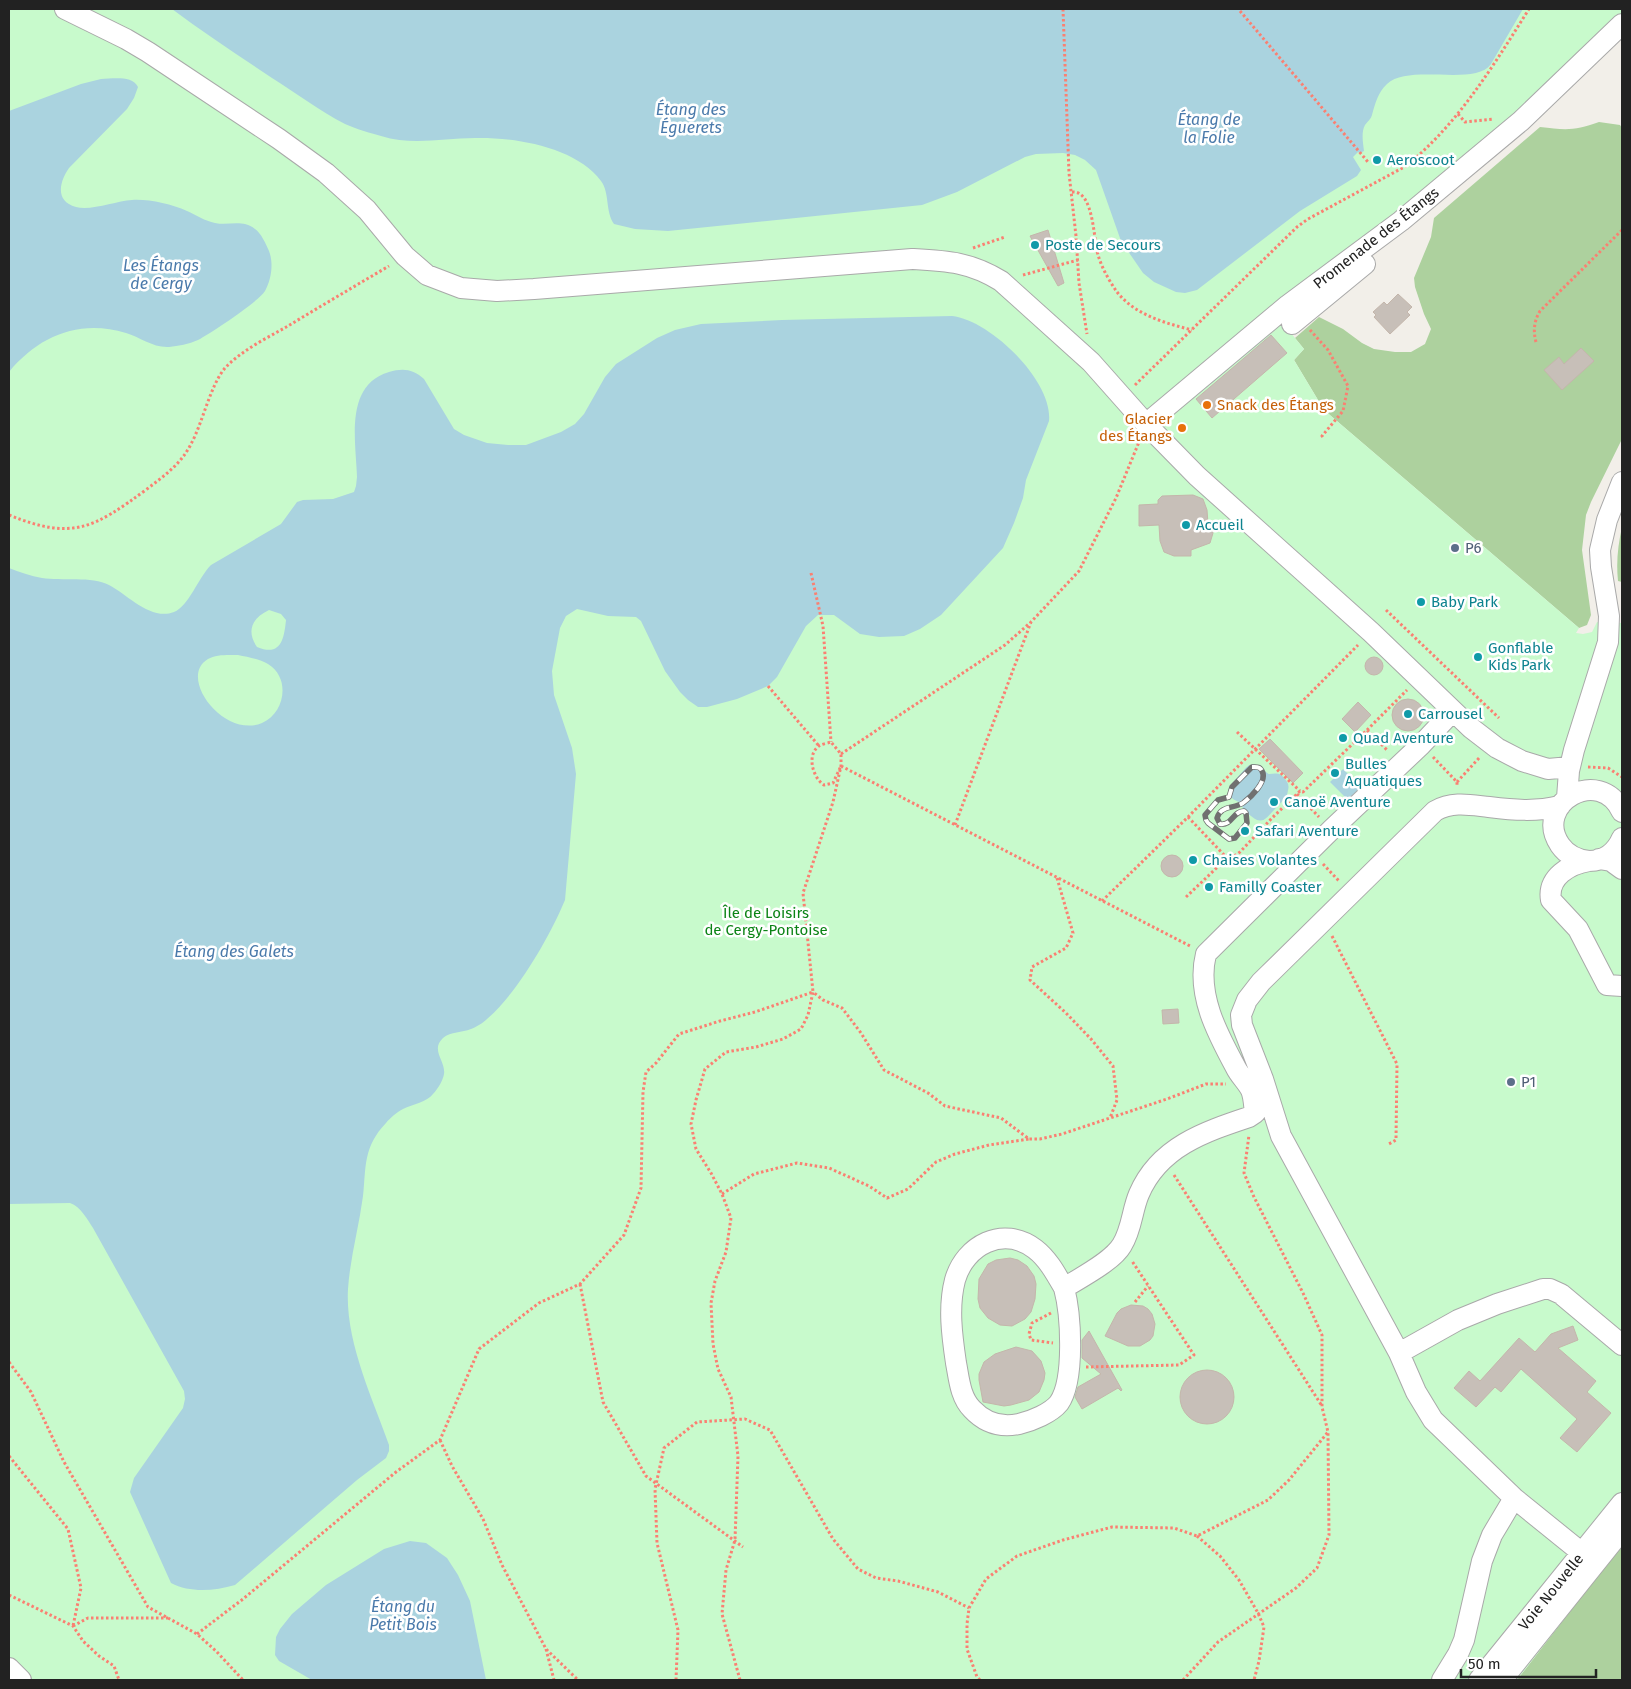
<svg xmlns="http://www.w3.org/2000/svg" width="1631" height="1689" viewBox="0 0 1631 1689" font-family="'Fira Sans',sans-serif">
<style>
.forest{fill:#add19e}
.park{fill:#c8facc}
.water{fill:#aad3df;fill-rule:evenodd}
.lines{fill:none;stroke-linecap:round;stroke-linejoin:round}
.canal{stroke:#aad3df;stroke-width:19}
.building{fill:#c7bfb8;stroke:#c4b6ab}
.minor-casing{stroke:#a9a9a9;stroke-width:22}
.path{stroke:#fa8072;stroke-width:3;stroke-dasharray:2.5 2.5;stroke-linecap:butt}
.minor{stroke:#fff;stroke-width:20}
.rail-casing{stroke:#707070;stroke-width:5.5}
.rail{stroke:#fff;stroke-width:4;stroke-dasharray:11;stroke-linecap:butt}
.culture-dot{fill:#0f9aa8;stroke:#fff;stroke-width:2}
.food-dot{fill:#e8710a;stroke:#fff;stroke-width:2}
.service-dot{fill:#5c6f8a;stroke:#fff;stroke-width:2}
.labels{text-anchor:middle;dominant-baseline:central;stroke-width:5;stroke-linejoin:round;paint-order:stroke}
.culture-label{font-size:15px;fill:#0d838f;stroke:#fff;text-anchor:start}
.street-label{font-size:15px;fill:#222;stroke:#fff}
.food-label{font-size:15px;fill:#c56008;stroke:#fff;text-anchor:start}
.service-label{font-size:15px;fill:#4e5e75;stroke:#fff;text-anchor:start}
.park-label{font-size:15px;fill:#0c8416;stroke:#fff}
.water-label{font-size:16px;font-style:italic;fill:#4a7aab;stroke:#fff}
</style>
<rect width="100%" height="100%" fill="#f2efe9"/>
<path class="forest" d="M1599 122 1620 125 1622 128V439L1591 502 1586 515 1582 550 1591 615 1587 625 1579 628 1324 410 1294 360 1304 349 1295 338 1319 317 1343 329 1362 343 1374 349 1395 352H1411L1425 344 1431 329 1424 314 1415 287 1414 278 1431 237 1434 218 1540 127C1565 130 1575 131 1599 122Z
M1622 527V582L1618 581C1616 562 1618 545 1622 527Z
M1622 1544V1680H1517Z"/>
<path class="park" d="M9 9H1622V30L1281 321 1304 349 1294 360 1324 410 1579 628 1576 633 1583 634 1592 632 1597 622 1622 623V1544L1517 1680H9Z"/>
<path class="water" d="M172 9H1523L1491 64C1475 87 1409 63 1387 84 1378 92 1375 104 1372 115 1371 119 1368 121 1365 125 1361 132 1363 143 1364 151L1360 153 1358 152 1353 157 1361 170 1357 176 1300 211 1197 290 1185 293 1176 292 1154 282 1143 273 1121 241 1096 170 1085 160 1075 155 1063 153 1036 154 1025 157 957 192 922 205 668 231 635 229 614 224C605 211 610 193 601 181 576 147 514 137 475 138 443 138 413 146 381 136 370 133 356 129 345 124 320 111 296 93 272 78 238 55 204 33 172 9Z
M101 79C112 79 132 75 138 87L134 98 127 109 69 168C60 181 54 201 76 207 91 211 116 201 132 200 149 199 171 204 187 211 196 215 205 221 215 223 229 226 242 219 255 229 261 233 266 244 269 251 274 264 271 280 265 291 258 302 211 333 198 340 189 344 178 346 169 347 153 348 140 337 126 333 79 319 39 336 9 372V111L81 84Z
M952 316C990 320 1053 381 1049 421L1026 480 1023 498 1014 523 1003 548 941 615 920 629 904 636 879 637 860 634 834 615H818L806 626 777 677 768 686 737 699 707 707H698L688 700 680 692 665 671 641 621 636 617 608 616 577 609 566 616 560 628 552 671 554 695 572 748 576 774 565 900C549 938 518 992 487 1019 483 1023 476 1027 471 1029 462 1033 451 1031 443 1038 430 1050 446 1061 444 1074 443 1080 438 1089 433 1094 427 1102 413 1104 403 1109 397 1112 390 1118 386 1123 363 1147 366 1167 363 1196 359 1227 350 1258 348 1289 345 1341 372 1397 389 1445V1451L386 1458 357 1480 235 1585C214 1591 190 1593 171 1583L130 1492 134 1478 183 1408 185 1399 184 1391 93 1228C87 1219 81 1207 70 1203L9 1204V568C19 572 31 576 42 578 61 581 92 576 109 585 128 595 151 621 174 612 189 606 198 578 211 565L281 524 297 502 303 500 333 499 354 492 356 486 357 477C356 442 344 385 389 372 403 368 413 369 424 379L454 429 464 435 487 443 508 445H526L561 432 575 424 584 414 605 377 616 364 657 338 675 330 701 324 782 320ZM269 610 281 614 286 620C284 639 281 657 257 647 246 631 252 618 269 610ZM238 655C248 657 259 659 268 664 291 678 285 713 262 723 224 739 177 677 208 659 216 654 229 655 238 655Z
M1343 769 1362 788 1349 801 1330 782Z
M410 1541 426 1543 447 1558 458 1575 470 1601 486 1680H312L279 1661 275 1655 276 1637 280 1629 292 1614 326 1585 384 1549Z"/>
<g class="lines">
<path class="canal" d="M1253 774 1266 784 1276 783 1279 787 1278 792 1260 811 1252 805 1253 801 1259 792 1252 786 1249 785 1242 793 1238 791Z"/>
</g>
<path class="building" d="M1048 230 1064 283 1058 286 1030 236Z
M1398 294 1412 307 1407 312 1410 315 1390 334 1374 317 1376 315 1373 312 1384 302 1387 305Z
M1271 335 1287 353 1212 418 1196 399Z
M1581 348 1594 361 1562 390 1544 370 1559 357 1564 364Z
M1193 495 1203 499 1207 510 1208 524H1213V533L1210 543 1191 550V556H1174L1164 552 1160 541 1159 525 1139 526V505L1158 504V500L1162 496Z
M1365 666a9 9 0 1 1 18 0a9 9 0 1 1-18 0Z
M1392 715a16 16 0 1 1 32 0a16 16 0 1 1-32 0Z
M1358 702 1371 715 1355 732 1342 719Z
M1270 739 1303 773 1293 783 1259 749Z
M1161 866a11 11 0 1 1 22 0a11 11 0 1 1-22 0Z
M1178 1009 1179 1023 1163 1024 1162 1010Z
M1010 1258 1018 1260 1027 1266 1034 1276 1036 1284 1035 1299 1031 1312 1025 1319 1012 1326 1000 1325 988 1318 980 1308 978 1299 979 1279 988 1264 996 1260Z
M1131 1305 1143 1306 1148 1309 1152 1314 1155 1324 1153 1336 1150 1340 1140 1346H1128L1105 1336 1117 1313 1121 1309Z
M1573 1326 1578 1340 1558 1348 1596 1381 1587 1392 1611 1413 1577 1452 1560 1438 1577 1419 1521 1369 1501 1392 1495 1387 1476 1407 1454 1388 1469 1371 1480 1381 1519 1338 1535 1352 1551 1334Z
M1089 1331 1122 1390 1121 1391 1118 1388 1082 1409 1075 1397 1078 1387 1101 1374 1082 1358V1340Z
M1016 1347 1032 1351 1041 1361 1045 1373 1044 1380 1039 1392 1029 1400 1011 1405 1004 1406 983 1402 979 1380V1374L984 1362 995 1354Z
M1180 1397a27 27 0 1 1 54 0a27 27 0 1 1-54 0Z"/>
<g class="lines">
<g class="minor-casing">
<path id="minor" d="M65 9 126 39 148 52 279 139 326 173 367 210 405 256 427 275 461 288 497 291 534 289 912 259C948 261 970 262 1001 281L1091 362 1146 424 1197 476 1371 632 1471 728 1497 748 1522 761 1548 769 1570 767
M1292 324 1365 264
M1146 424 1288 305 1401 221 1521 121 1622 24
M1567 798 1569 771 1574 750 1608 642 1609 616 1601 567 1600 550 1607 520 1622 482
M1560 806C1536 812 1513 810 1489 807 1470 805 1453 801 1435 811L1261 982 1247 1000 1241 1015 1242 1025 1263 1079 1281 1136 1399 1353 1416 1392 1433 1420 1514 1498 1582 1553
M1622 812C1600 764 1532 804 1560 845 1567 855 1578 860 1589 861 1605 861 1616 852 1622 838
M1599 859 1611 861 1622 869
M1589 861C1570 864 1547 877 1551 900L1578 929 1607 985 1622 986
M1064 1288C1071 1314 1075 1380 1059 1403 1051 1413 1032 1421 1019 1424 1000 1428 985 1423 972 1409 960 1397 959 1378 956 1363 952 1336 948 1307 955 1280 965 1245 1003 1225 1035 1249 1048 1259 1056 1274 1064 1288 1080 1278 1113 1261 1122 1245 1132 1229 1132 1210 1139 1194 1159 1147 1204 1132 1249 1117L1255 1113C1254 1106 1254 1097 1251 1090 1247 1082 1240 1076 1236 1068 1217 1033 1196 994 1206 954L1331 830 1421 745 1453 711
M1399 1353 1458 1320 1497 1304 1543 1289H1550L1561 1294 1622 1345
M9 1668 21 1680
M1442 1680 1458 1654 1464 1640 1482 1561 1492 1535 1514 1498
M1479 1680 1622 1503
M1502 1680 1622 1530"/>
</g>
<path class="path" d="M1063 9 1069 173 1076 236 1079 283 1087 334
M1240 11 1368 162
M1458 114 1465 122 1494 119
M1072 192C1095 190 1093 243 1099 258 1103 270 1110 282 1117 292 1135 315 1165 323 1192 330
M973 248 1005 237
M1023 275 1078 260
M1310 330 1328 350 1348 386 1343 411 1322 436 1324 438
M1536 342C1533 331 1534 321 1540 311L1622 230
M1135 385 1297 227 1308 219 1406 166C1459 123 1493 66 1529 9
M9 515C73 541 94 528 147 489 164 476 181 464 191 444 203 422 210 386 225 368 242 350 267 338 288 326 321 306 355 286 389 266
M811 573 823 626 831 742
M1386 610 1499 718
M768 686 819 746
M1367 730 1407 690
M1237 732 1300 791
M841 754 1005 645 1031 622 1079 571 1116 498 1139 442
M1433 757 1457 782V787
M841 766 1192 947
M1588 767 1608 768 1622 777
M1457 782 1480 757
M1297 794 1319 817
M1188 817 1227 858 1230 859 1240 852 1272 818 1297 794 1300 791 1303 792 1367 730 1388 751
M955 825 1031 622
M1323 864 1339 881
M1057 878 1073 933 1066 948 1032 967 1030 980 1066 1013 1091 1039 1113 1066 1117 1100 1110 1118
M1186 897 1227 858
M1102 901 1188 817 1358 645
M1332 936 1397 1064 1396 1140 1387 1145
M1174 1175 1322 1406
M722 1194 754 1174 797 1163 829 1168 869 1186 887 1198 908 1189 936 1162 955 1154 989 1145 1029 1139
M580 1284 603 1402 646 1476 743 1547
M1135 1302 1148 1286
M1051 1313 1032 1323 1029 1334 1031 1340 1053 1343
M9 1362 31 1392 64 1462 148 1607 197 1634 216 1651 243 1680
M1086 1367 1179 1365 1194 1355 1132 1261
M440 1440 452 1466 483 1519 502 1565 546 1649 578 1680
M9 1456 68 1529 81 1588 73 1626
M1197 1536 1220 1556 1239 1580 1258 1613 1264 1627 1259 1661 1254 1680
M9 1595 73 1626 83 1641 99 1656 114 1666 119 1680
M73 1626 88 1618H168
M197 1634 243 1599 396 1472 440 1440 479 1349 539 1303 580 1284 624 1235 641 1188 643 1092 646 1072 656 1063 679 1034 720 1021 755 1012 813 992 803 893 833 802 841 766V754L831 742C828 743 822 744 819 746 806 755 813 778 824 785L833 783 841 766
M546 1649 554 1680
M676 1680 678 1630 657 1543 655 1489 664 1448 697 1422 745 1419 770 1430 833 1539 858 1569 876 1578 898 1581 938 1592 969 1608
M740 1680 722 1614 726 1570 735 1540 738 1456 731 1397 718 1369 713 1344 711 1303 715 1281 726 1252 731 1218 722 1194 711 1173 696 1149 691 1124 696 1100 705 1069 726 1052 756 1047 783 1039 801 1029 808 1015 813 992 823 1000 842 1008 861 1033 884 1070 928 1093 945 1106 1001 1118 1029 1139H1040L1062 1134 1167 1099 1206 1084H1226
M980 1680 977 1677 967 1649V1624L969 1608 986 1579 1017 1556 1063 1540 1112 1527 1174 1528 1197 1536 1268 1500 1289 1480 1328 1432 1322 1407V1335L1303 1293 1254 1197 1244 1173 1249 1135
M1183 1680 1218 1642 1296 1588 1317 1568 1329 1535 1328 1433"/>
<use href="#minor" class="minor"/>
<g class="rail-casing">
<path id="rail" d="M1252 767C1256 767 1260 766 1262 771 1268 781 1251 797 1243 803 1233 809 1221 805 1217 818L1220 824C1232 826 1233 811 1244 811L1246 813 1247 823 1235 838 1229 839 1208 823 1206 820 1205 815 1218 800 1229 797 1232 787Z"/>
</g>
<use href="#rail" class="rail"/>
</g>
<g class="culture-dot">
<circle cx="1377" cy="160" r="5"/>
<circle cx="1035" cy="245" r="5"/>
<circle cx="1186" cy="525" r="5"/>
<circle cx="1421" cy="602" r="5"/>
<circle cx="1478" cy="657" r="5"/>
<circle cx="1408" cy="714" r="5"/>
<circle cx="1343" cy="738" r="5"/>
<circle cx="1335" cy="773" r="5"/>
<circle cx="1274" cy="802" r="5"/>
<circle cx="1245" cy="831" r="5"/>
<circle cx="1193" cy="860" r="5"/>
<circle cx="1209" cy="887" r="5"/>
</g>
<g class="food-dot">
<circle cx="1207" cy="405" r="5"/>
<circle cx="1182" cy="428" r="5"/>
</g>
<g class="service-dot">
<circle cx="1455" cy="548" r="5"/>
<circle cx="1511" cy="1082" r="5"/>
</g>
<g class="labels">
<g class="culture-label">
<text x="1387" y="160">Aeroscoot</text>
<text x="1045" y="245">Poste de Secours</text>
<text x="1196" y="525">Accueil</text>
<text x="1431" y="602">Baby Park</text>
<text x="1488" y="648">Gonflable<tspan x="1488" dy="17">Kids Park</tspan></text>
<text x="1418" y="714">Carrousel</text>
<text x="1353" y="738">Quad Aventure</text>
<text x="1345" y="764">Bulles<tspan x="1345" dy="17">Aquatiques</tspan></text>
<text x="1284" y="802">Canoë Aventure</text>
<text x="1255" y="831">Safari Aventure</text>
<text x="1203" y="860">Chaises Volantes</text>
<text x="1219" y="887">Familly Coaster</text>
</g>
<g class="street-label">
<text transform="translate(1376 238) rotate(-38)">Promenade des Étangs</text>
<text transform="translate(1551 1592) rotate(-51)">Voie Nouvelle</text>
</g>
<g class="food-label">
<text x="1217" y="405">Snack des Étangs</text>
<text x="1172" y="419" text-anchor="end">Glacier<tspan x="1172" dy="17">des Étangs</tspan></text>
</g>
<g class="service-label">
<text x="1465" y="548">P6</text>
<text x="1521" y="1082">P1</text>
</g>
<g class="park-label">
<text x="766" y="913">Île de Loisirs<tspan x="766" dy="17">de Cergy-Pontoise</tspan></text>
</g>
<g class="water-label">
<text x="691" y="109">Étang des<tspan x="691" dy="18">Éguerets</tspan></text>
<text x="1209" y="119">Étang de<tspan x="1209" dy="18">la Folie</tspan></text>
<text x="161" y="265">Les Étangs<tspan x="161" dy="18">de Cergy</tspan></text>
<text x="234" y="951">Étang des Galets</text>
<text x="403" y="1606">Étang du<tspan x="403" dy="18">Petit Bois</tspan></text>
</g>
</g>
<rect width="1631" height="1689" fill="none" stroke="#222222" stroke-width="20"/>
<path d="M1461 1669v8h135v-8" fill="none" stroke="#222222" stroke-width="2.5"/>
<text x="1468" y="1669" font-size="15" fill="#222222" stroke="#ffffff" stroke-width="4" paint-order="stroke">50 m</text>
</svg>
